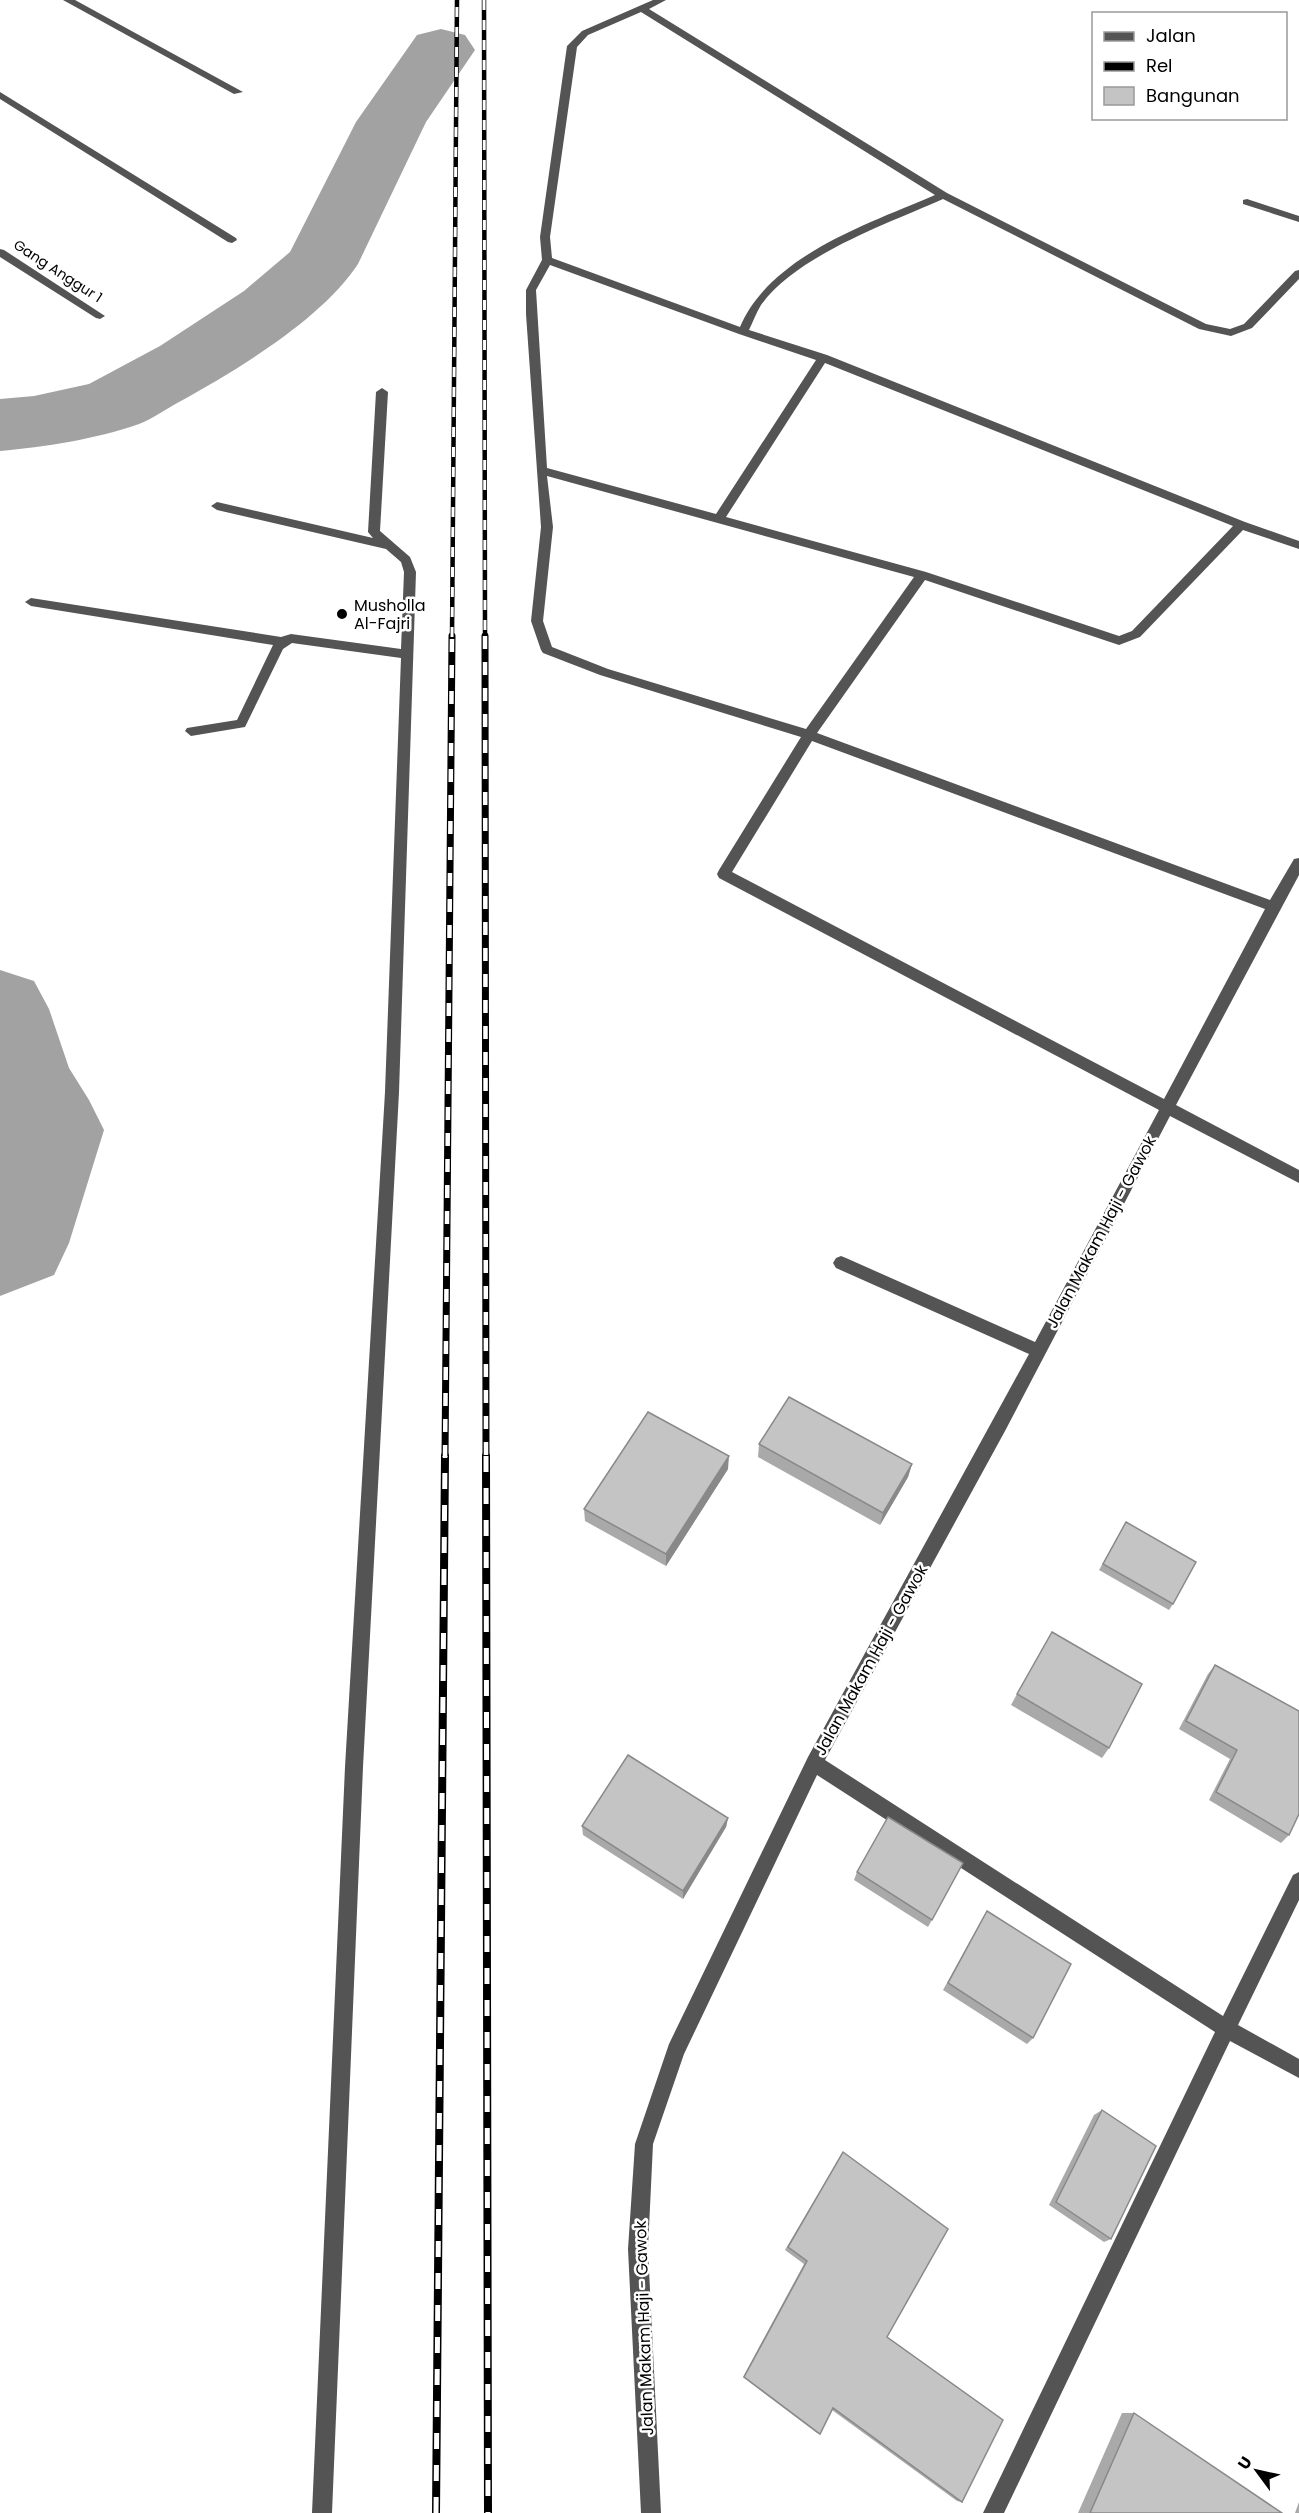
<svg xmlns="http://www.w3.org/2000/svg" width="1299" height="2513" viewBox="0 0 1299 2513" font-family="Poppins,sans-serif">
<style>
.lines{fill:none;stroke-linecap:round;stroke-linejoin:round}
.river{fill:#a2a2a2;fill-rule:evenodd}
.minor{fill:#545454;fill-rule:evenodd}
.rail-far2-casing{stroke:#000;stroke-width:4.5}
.rail-far1-casing{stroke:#000;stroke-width:7}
.rail-casing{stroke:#000;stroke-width:8}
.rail-far2{stroke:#fff;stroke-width:3;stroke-dasharray:10;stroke-linecap:butt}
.rail-far1{stroke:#fff;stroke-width:4.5;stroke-dasharray:13;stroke-linecap:butt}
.rail{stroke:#fff;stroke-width:5;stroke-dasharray:16;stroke-linecap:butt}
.wall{fill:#a9a9a9}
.shaded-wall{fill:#898989}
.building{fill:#c4c4c4;stroke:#898989;stroke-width:1.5}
.poi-dot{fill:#000;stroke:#fff;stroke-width:2}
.labels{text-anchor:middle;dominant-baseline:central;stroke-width:5;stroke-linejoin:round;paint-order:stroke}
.far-street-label{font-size:14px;fill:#000;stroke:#fff}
.poi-label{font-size:16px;fill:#000;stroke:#fff;text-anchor:start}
.street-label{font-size:16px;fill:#000;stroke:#fff}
</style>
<rect width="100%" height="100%" fill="#fff"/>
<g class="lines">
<path class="river" d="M441 29 465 35 475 50 426 122 358 264C322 319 237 370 179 402 166 409 152 419 139 424 97 439 44 447 0 451V399L34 396 89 384 160 346 244 291 290 252 356 122 417 35Z
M0 970 34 981 49 1009 69 1068 89 1100 104 1130 69 1243 54 1275 0 1296Z"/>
<path class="minor" d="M63 0H75L243 92 234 94Z
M653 0H666L649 9 947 193 1206 324 1230 329 1244 324 1295 271 1299 270V279L1252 328 1231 336 1199 329 943 199C887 224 797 255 761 305 756 313 753 322 749 330L827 355 1245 522 1299 541V549L1243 530 1140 637 1119 645 925 580 817 733 1270 900 1294 859 1299 858V875L1176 1105 1299 1170V1183L1170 1116 1005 1431 825 1760 1223 2016 1293 1875 1299 1872V1900L1238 2025 1299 2059V2078L1230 2041 1004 2513H983L1215 2032 817 1775 684 2054 653 2144 648 2249 661 2513H641L628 2249 635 2144 669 2044 808 1757 1029 1354 836 1268 833 1263 836 1258 841 1256 846 1258 1035 1342 1159 1110 719 878 717 874 719 870 801 737 600 675 543 653 541 650 531 621 541 527 526 314V290L542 260 540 237 567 46 582 31ZM641 12 935 195C868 224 771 255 740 327L552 258 550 237 577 47 588 35ZM550 265 739 334 816 360 716 514 547 468 536 290ZM825 363 1233 526 1132 631 1119 636 926 572 726 517ZM547 476 914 577 806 729 608 669 552 647 543 621 553 527ZM812 741 1265 909 1164 1099 732 872Z
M0 92 236 238 237 240 232 243 228 242 0 99Z
M1247 199 1299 216V222L1243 204V200Z
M0 249 4 250 105 316 100 319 96 318 0 257Z
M382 388 388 392 380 531 410 557 416 572 399 1092 363 1767 332 2513H312L345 1767 385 1092 401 658 292 643 283 649 245 727 191 736 185 731 187 728 237 720 273 645 31 606 25 602 31 598 281 637 291 634 401 649 404 572 401 562 386 549 217 510 211 506 217 502 373 538 368 532 376 392Z"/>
<g class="rail-far2-casing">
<path id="rail-far2" d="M484 0 485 637
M452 637 457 0"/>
</g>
<g class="rail-far1-casing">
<path id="rail-far1" d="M485 636 486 1458
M445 1458 452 636"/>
</g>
<g class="rail-casing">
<path id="rail" d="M486 1456 488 2513
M436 2513 445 1456"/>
</g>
<use href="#rail-far2" class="rail-far2"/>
<use href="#rail-far1" class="rail-far1"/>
<use href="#rail" class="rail"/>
</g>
<path class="wall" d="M759 1444 912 1464 908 1477 880 1525 758 1457Z
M728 1469 666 1566 585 1521 584 1509Z
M1126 1522 1173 1604 1169 1610 1099 1570Z
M1215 1665 1289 1835 1281 1843 1209 1800 1230 1759 1179 1729 1208 1674Z
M1017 1694 1109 1748 1102 1758 1011 1705Z
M728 1818 726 1827 683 1899 583 1835 582 1826Z
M963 1863 928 1927 854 1880 857 1872Z
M987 1911 1033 2038 1027 2044 943 1990 982 1919Z
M1102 2110 1111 2239 1104 2242 1049 2205 1094 2115Z
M843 2152 887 2337 962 2502 957 2501 832 2410 820 2434 817 2433 743 2377 804 2264 785 2250Z
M1122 2413H1134L1282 2513H1078Z
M1299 2502V2513H1295Z"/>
<path class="shaded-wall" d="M729 1456 728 1469 666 1566V1554Z
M912 1464 908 1477 880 1525 883 1513Z
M728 1818 726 1827 683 1899V1891Z"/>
<path class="building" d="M789 1397 912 1464 883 1513 759 1444Z
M648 1412 729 1456 666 1554 584 1509Z
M1126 1522 1196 1562 1173 1604 1103 1564Z
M1052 1632 1142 1684 1109 1748 1017 1694Z
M1215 1665 1299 1711V1814L1289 1835 1216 1792 1237 1750 1186 1721Z
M628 1755 728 1818 683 1891 582 1826Z
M888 1817 963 1863 932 1920 857 1872Z
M987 1911 1071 1964 1033 2038 948 1983Z
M1102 2110 1156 2146 1111 2239 1056 2202Z
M843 2152 948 2229 887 2337 1003 2420 962 2502 833 2408 820 2434 744 2377 807 2261 788 2247Z
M1134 2413 1282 2513H1090Z"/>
<circle class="poi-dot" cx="342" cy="614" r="6"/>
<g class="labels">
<g class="far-street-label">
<text transform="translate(58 271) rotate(33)">Gang Anggur 1</text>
</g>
<g class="poi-label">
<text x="354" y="605">Musholla<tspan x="354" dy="18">Al-Fajri</tspan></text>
</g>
<g class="street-label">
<text transform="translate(1101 1232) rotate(-62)">Jalan Makam Haji - Gawok</text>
<text transform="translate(871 1660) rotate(-61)">Jalan Makam Haji - Gawok</text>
<text transform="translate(644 2328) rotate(-92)">Jalan Makam Haji - Gawok</text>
</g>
</g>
<rect x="1092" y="12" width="195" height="108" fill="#ffffff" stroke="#999999" stroke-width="1.5"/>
<rect x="1104" y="32" width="30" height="9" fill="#545454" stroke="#999999" stroke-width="1.5"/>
<text x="1146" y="42" font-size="18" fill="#000000">Jalan</text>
<rect x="1104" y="62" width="30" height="9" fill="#000000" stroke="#999999" stroke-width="1.5"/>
<text x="1146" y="72" font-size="18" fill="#000000">Rel</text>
<rect x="1104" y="87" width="30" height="18" fill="#c4c4c4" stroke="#999999" stroke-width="1.5"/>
<text x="1146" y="102" font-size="18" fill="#000000">Bangunan</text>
<g transform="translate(1257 2471) rotate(303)" stroke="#ffffff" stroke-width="4.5" paint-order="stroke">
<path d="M0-4.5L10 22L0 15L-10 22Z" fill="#000000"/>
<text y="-9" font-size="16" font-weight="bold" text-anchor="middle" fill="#000000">U</text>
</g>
</svg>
